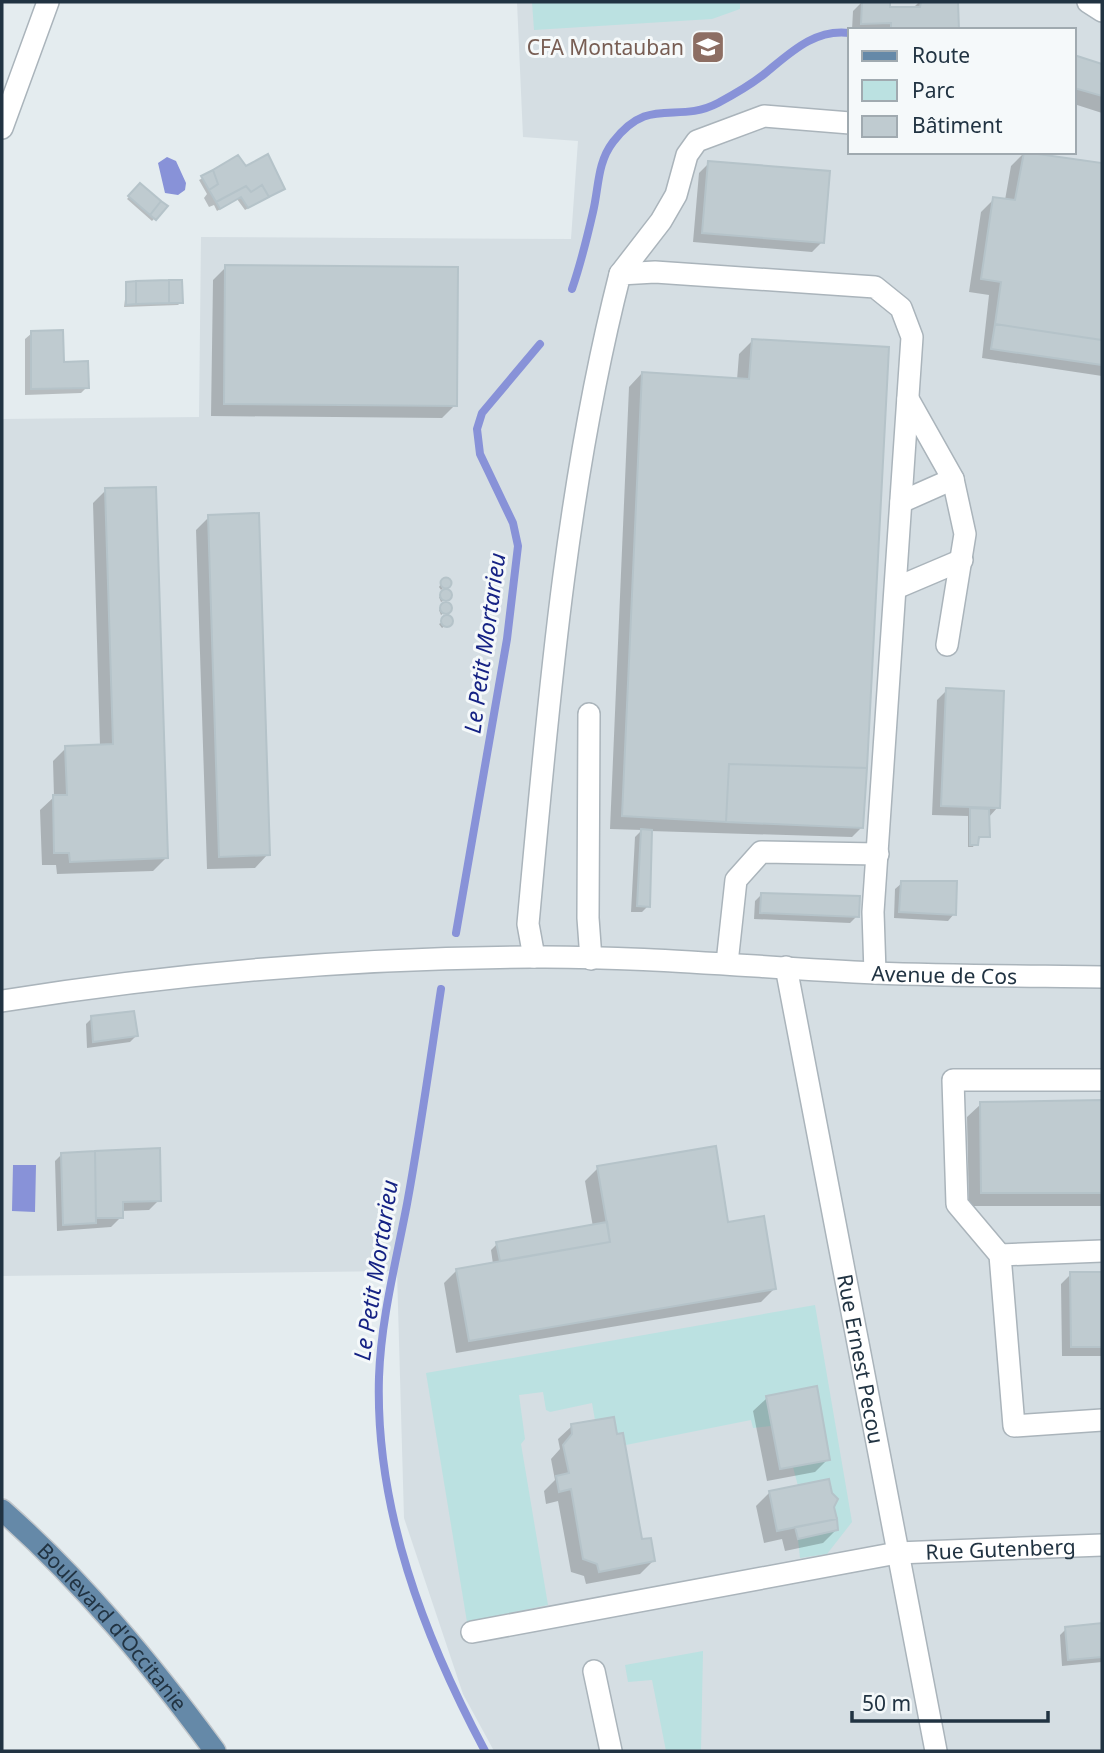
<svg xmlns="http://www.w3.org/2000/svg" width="1104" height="1753" viewBox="0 0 1104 1753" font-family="'Noto Sans',sans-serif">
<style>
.built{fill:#d5dee3;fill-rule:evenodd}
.green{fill:#bbe1e1}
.water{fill:#8892d8}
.shadow{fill:#0003}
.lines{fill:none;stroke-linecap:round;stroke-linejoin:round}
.stream{stroke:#8892d8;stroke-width:8}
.building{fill:#bfcbd0;stroke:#b5c3c9;stroke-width:2}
.minor-casing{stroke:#aab4bb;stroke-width:24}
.major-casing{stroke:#c1c6ca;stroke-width:24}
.minor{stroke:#fff;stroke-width:21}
.major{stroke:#6589a8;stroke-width:21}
.labels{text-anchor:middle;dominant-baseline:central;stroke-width:6;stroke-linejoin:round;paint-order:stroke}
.education-label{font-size:21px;fill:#785e54;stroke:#f5f9fa;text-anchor:end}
.street-label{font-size:21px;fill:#213342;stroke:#f5f9fa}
.water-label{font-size:23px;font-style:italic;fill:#152284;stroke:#f5f9fa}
</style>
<rect width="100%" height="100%" fill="#e4ecef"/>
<path class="built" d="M517 2H1102V1751H494L463 1694 404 1518 397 1271 2 1276V419L199 417 201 237 571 239 578 141 523 137ZM850 30H1074V152H850Z"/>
<path class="green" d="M532 2H740V9L712 19 534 30Z
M815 1305 852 1522 827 1554 800 1558 798 1539 838 1530 834 1507 838 1499 832 1493 829 1480 798 1486 793 1467 830 1459 816 1387 766 1396 771 1426 753 1428 751 1420 626 1445 623 1433 617 1434 613 1417 595 1420 592 1403 550 1412 546 1410 543 1392 519 1395 525 1439 521 1444 548 1605 467 1622 426 1373Z
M703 1651 701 1751H666L652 1680 628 1682 625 1665Z"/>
<path class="water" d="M167 157 176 161 186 183 185 190 178 195 165 193 158 163Z
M13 1165H36L35 1212 12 1211Z"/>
<path class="shadow" d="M862 2H888L889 9 913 8 919 2H957V30H852L853 11Z
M1074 57 1102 65V113L1074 104Z
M1024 153 1102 165V376L982 358 989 295 969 292 981 212 994 199 1005 200 1011 166Z
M709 163 822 242 812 252 693 242 699 173Z
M245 168 283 188 245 210 237 199 217 211 214 205 209 207 204 198 207 194 199 180 214 172Z
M140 185 165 207 152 221 127 199Z
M226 267 455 405 442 418 211 416 213 280Z
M127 284 181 302 178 305 124 307Z
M32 333 87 387 81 393 25 395V339Z
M752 341 862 827 852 837 650 831 648 906 642 912H631L635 837 642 830 610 829 629 387 642 373 737 380 739 354Z
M106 490 166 858 153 871 57 874 56 865H42L40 810 54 797 53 761 66 748 100 746 93 503Z
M209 517 268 854 255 868 207 869 196 530Z
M444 579 449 582 441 590 439 587Z
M447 592 449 598 441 602 439 597Z
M447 604 450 608 441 615 439 610Z
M448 618 450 622 442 628 439 624Z
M947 690 1003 693 1004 696 998 807 988 818V836L977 839 973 847H968V816L932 815 937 700Z
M902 883 954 914 948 921 894 918 895 889Z
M761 895 857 916 850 923 754 919 755 901Z
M92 1018 136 1036 130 1042 87 1048 86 1024Z
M1102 1102V1206H969L967 1117 981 1104Z
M158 1150 159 1200 149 1210 121 1211V1217L111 1227 57 1231 55 1161 62 1154Z
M598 1168 726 1224 774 1289 761 1302 456 1353 444 1283 457 1270 493 1264 491 1250 497 1244 593 1227 585 1181Z
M1071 1274H1102V1356H1062L1061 1284Z
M767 1398 828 1459 815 1472 767 1481 753 1411Z
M572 1426 653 1561 640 1574 586 1584 584 1576 571 1572 558 1501 546 1504 544 1491 555 1480 551 1459 560 1449 558 1439Z
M828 1481 836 1530 823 1543 785 1551 782 1539 764 1543 756 1506 769 1493Z
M1102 1624V1662L1062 1666 1060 1635 1066 1629Z"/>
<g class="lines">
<path class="stream" d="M572 289C581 263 587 238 593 212 599 187 597 163 613 142 650 94 676 125 718 103 733 95 749 86 763 75 789 54 814 28 850 33
M456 933 507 639 518 546 513 523 480 454 477 429 482 413 540 344
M441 989C430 1061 420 1133 407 1204 396 1262 381 1319 379 1377 375 1509 424 1637 485 1751"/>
</g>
<path class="building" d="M862 2H890V7H920L921 2H958L959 30 891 29V23L861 24Z
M1074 55 1102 64V96L1074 88Z
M1024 152 1102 163V340L995 324 1001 282 981 279 993 197 1015 200Z
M268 154 285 189 269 197 262 185 251 192 246 186 216 202 209 190 218 184 213 170 238 155 246 166Z
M708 161 830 171 824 243 702 233Z
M213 170 218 184 209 190 201 176Z
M140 183 161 201 150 215 128 196Z
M262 185 269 197 248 208 241 197 220 209 216 202 246 186 251 192Z
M161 201 168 206 156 220 150 215Z
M225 265 458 267 457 406 224 404Z
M169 280H182L183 303H169Z
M169 280V303L136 304V281Z
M136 281V304L126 305V282Z
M995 324 1102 340V365L991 349Z
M63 330 64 362 88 361 89 388 31 389V331Z
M752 339 889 347 867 768 729 764 726 822 622 816 642 372 749 379Z
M156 487 168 858 70 862 69 853H54L53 795H67L65 746 113 744 105 488Z
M259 513 270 855 219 857 208 515Z
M440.5 583a5.5 5.5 0 1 1 11 0a5.5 5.5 0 1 1-11 0Z
M440 595a6 6 0 1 1 12 0a6 6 0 1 1-12 0Z
M440 608a6 6 0 1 1 12 0a6 6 0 1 1-12 0Z
M441 621a6 6 0 1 1 12 0a6 6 0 1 1-12 0Z
M946 688 1004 691 1000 808 941 806Z
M729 764 867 768 863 828 726 822Z
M970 808 989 809 990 837H979L978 845H970Z
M641 829 652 830 650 907 637 906Z
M901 881H957L956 915 899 912Z
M761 893 860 896 859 917 760 913Z
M134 1011 138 1036 93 1042 91 1016Z
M1102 1100V1193H981L980 1102Z
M716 1146 728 1222 764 1216 776 1289 469 1341 456 1269 610 1242 597 1166Z
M160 1148 161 1201 123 1202V1218H96L95 1151Z
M95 1151 96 1223 63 1225 61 1153Z
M607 1222 610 1242 500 1261 496 1242Z
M1070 1272H1102V1347H1071Z
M817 1386 830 1460 780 1469 766 1396Z
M614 1417 617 1434 623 1433 642 1539 651 1538 655 1561 599 1572 597 1564 583 1559 571 1489 559 1492 556 1476 569 1473 563 1445 572 1434 571 1424Z
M829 1479 832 1493 838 1499 834 1507 837 1519 777 1531 769 1491Z
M837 1519 838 1530 798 1539 795 1527Z
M1102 1623V1657L1068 1660 1065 1627Z"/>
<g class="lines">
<g class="minor-casing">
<g id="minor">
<path d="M1088 2 1102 11"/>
<path d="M2 128 48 2"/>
<path d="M620 274 661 221 676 195 687 155 697 141 764 116 850 123"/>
<path d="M908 399 953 479 965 534 947 645"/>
<path d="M901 502 953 479"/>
<path d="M896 588 962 560"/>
<path d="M589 714 588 918 591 959"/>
<path d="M534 957 528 924C548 706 566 486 620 274L655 272 875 287 901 308 912 337 873 912 875 973"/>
<path d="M727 963 736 880 761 852 878 854"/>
<path id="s1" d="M786 967 936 1751"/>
<path id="s2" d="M2 1001C177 973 355 958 532 957 646 956 761 968 875 973 951 976 1027 976 1102 977"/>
<path d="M1102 1080H953L957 1204 1000 1255 1014 1426 1102 1420"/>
<path d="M1000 1255 1102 1251"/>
<path id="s3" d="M472 1632 897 1553 1102 1545"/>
<path d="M594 1671 611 1751"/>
</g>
</g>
<g class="major-casing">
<g id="major">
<path id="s4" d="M2 1510C83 1582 151 1664 215 1751"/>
</g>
</g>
<use href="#minor" class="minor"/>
<use href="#major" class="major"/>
</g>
<defs>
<g id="university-square" transform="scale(1.75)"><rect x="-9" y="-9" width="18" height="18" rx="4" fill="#8d6e63" stroke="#f5f9fa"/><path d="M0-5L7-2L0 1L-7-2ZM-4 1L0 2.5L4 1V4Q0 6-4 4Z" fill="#fff"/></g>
</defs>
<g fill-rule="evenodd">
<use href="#university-square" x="708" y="47"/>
</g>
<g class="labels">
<g class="education-label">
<text x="684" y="47">CFA Montauban</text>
</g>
<g class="street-label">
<text stroke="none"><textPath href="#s2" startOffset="945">Avenue de Cos</textPath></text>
<text stroke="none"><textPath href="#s1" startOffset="399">Rue Ernest Pecou</textPath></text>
<text stroke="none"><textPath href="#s3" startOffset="536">Rue Gutenberg</textPath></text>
<text stroke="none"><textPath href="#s4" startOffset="161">Boulevard d'Occitanie</textPath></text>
</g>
<g class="water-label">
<text transform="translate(484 643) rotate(-82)">Le Petit Mortarieu</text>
<text transform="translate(375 1270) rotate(-81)">Le Petit Mortarieu</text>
</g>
</g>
<rect width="1104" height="1753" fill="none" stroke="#213342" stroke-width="7"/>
<rect x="848" y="28" width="228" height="126" fill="#f5f9fa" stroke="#a0aab0" stroke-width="2"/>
<rect x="862" y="51" width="35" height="10" fill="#6589a8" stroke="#a0aab0" stroke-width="2"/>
<text x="912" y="63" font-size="21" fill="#213342">Route</text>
<rect x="862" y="80" width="35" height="21" fill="#bbe1e1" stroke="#a0aab0" stroke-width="2"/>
<text x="912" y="98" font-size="21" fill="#213342">Parc</text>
<rect x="862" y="116" width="35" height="21" fill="#bfcbd0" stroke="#a0aab0" stroke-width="2"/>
<text x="912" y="133" font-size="21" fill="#213342">Bâtiment</text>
<path d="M852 1711v10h196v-10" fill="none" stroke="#213342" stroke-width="3.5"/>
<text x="862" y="1711" font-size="21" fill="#213342" stroke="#f5f9fa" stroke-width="5" paint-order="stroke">50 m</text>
</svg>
